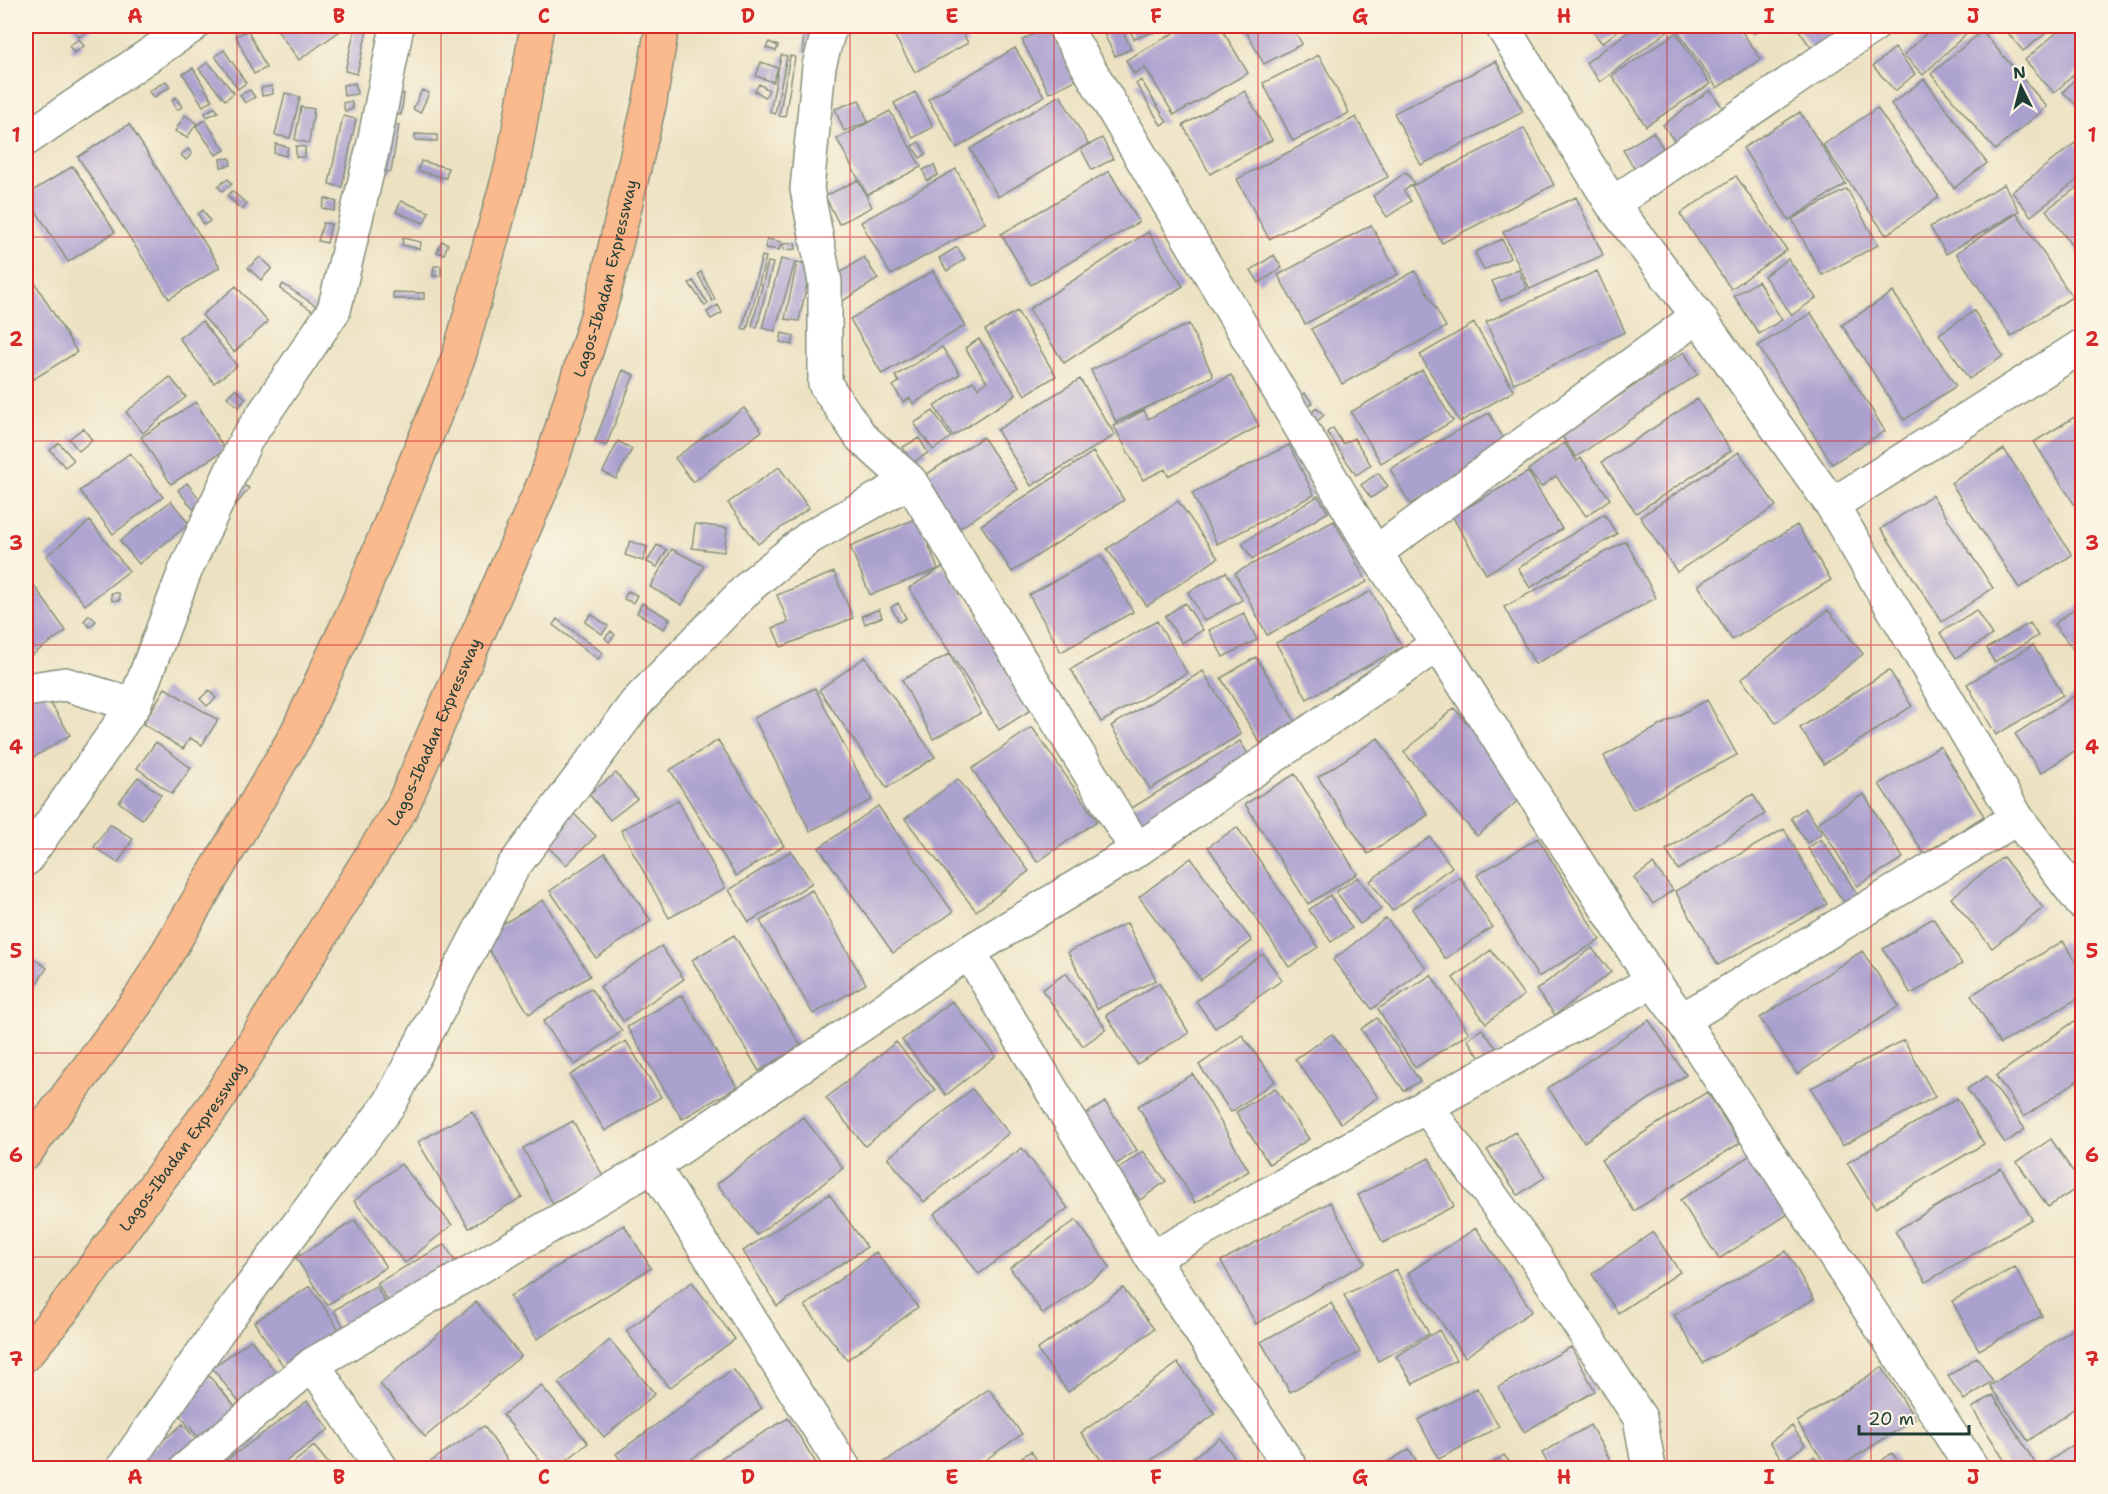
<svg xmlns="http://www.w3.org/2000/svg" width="2108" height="1494" viewBox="0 0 2108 1494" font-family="'Shantell Sans',sans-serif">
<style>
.building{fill:#aba1cf}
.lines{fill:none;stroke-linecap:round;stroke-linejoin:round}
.street-casing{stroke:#86907b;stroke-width:36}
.highway-casing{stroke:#86907b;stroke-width:36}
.street{stroke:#fff;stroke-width:33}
.highway{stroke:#fbba8d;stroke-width:33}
.grid{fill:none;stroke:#d62828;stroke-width:1.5;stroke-opacity:0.55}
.labels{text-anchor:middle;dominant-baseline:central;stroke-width:5;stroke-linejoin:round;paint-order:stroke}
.street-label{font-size:16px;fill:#1f3d34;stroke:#fcf5e5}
.neatline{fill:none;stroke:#d62828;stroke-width:2}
.grid-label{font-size:20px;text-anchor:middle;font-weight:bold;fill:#d62828}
</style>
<rect width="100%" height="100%" fill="#fcf5e5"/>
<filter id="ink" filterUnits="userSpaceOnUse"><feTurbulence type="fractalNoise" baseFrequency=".0167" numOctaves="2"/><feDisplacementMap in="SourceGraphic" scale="12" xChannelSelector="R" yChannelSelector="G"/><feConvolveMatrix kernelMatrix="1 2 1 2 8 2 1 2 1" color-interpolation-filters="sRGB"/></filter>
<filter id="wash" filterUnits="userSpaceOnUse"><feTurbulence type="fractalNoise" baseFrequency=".008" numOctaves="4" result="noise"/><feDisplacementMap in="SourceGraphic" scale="24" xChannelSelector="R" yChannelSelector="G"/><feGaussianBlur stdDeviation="1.35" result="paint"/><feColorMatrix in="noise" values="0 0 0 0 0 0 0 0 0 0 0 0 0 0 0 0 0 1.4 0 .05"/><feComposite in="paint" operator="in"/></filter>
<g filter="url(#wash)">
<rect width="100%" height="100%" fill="#ece2c2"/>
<g id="blocks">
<path class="building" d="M71 26H96L79 37Z
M274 26H347L299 60Z
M805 26H813L811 54 802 53Z
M889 26H959L968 43 915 72Z
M1049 26 1076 80 1049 93 1022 40Z
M1128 26H1169L1134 39Z
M1186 26H1220L1248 73 1174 115 1145 67 1134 74 1126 60Z
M1243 26H1292L1302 44 1264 64Z
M1588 26H1624L1602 43Z
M1636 26H1672L1673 27 1600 82 1586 63Z
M1674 26H1738L1761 59 1717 88Z
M1748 26H1765L1754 33Z
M1803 26H1853L1814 52 1798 29Z
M1934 26H1974L1923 75 1904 55Z
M2002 26H2055L2023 51Z
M2064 26H2082V67L2054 93 2025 60Z
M1121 27 1131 49 1115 56 1104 34Z
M355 28 367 31 357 74 345 71Z
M248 30 266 68 254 74 236 36Z
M1982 31 2047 107 1995 150 1931 74Z
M1676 33 1710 84 1646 126 1612 76Z
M79 39 84 46 74 53 69 46Z
M769 42 778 46 776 51 766 48Z
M1015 48 1044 96 957 148 928 99Z
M1895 48 1915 74 1895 91 1873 66Z
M224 50 246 83 238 89 215 56Z
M781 55 787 56 775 114 770 112Z
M1319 55 1349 113 1293 141 1263 83Z
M790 56 795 57 785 117 779 116Z
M1496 61 1523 112 1421 165 1394 113Z
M208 62 234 93 225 100 199 69Z
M761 62 778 68 773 82 756 76Z
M193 68 212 100 203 106 183 74Z
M2082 72V111L2063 92Z
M1924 79 1987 163 1954 188 1891 104Z
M1141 80 1167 122 1161 125 1136 84Z
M166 81 170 87 153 98 149 91Z
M355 83 357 94 344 96 343 85Z
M759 84 769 90 765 97 755 91Z
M272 86 273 94 262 96 261 88Z
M250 90 255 97 245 103 240 95Z
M422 90 429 93 420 113 413 109Z
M1710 90 1723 108 1675 142 1663 125Z
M1245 91 1272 140 1210 174 1183 125Z
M915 92 933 127 913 138 894 103Z
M285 93 300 97 290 138 275 135Z
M395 93 404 94 401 115 393 114Z
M1060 95 1088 144 998 197 970 149Z
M176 97 182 107 177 110 172 100Z
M859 100 868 122 844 131 835 109Z
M351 101 353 109 345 111 343 103Z
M215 107 218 112 207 117 205 113Z
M301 107 314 109 309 143 295 140Z
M1877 108 1939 197 1886 235 1823 145Z
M890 111 921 167 867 195 837 139Z
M1800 112 1846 184 1789 220 1743 148Z
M185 115 197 123 187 138 175 131Z
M343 116 356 119 342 187 329 184Z
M1356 117 1388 177 1269 239 1237 179Z
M205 120 225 150 216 155 196 126Z
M129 124 220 267 169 299 78 157Z
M386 124 399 125 391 172 378 170Z
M1524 128 1554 185 1442 243 1412 186Z
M1653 132 1665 151 1634 168 1623 150Z
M415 134 437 135V141L415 140Z
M1102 138 1113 159 1092 170 1081 149Z
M919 142 926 154 920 158 912 146Z
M2075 143 2082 152V176L2031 216 2012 192Z
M276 144 288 147 286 156 274 153Z
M296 146 305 147V157H296Z
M188 149 192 154 186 160 181 155Z
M230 158 231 165 221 167 220 159Z
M421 161 448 168 446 178 418 171Z
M934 165 938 175 927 181 923 170Z
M73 166 115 232 68 262 26 195Z
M956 169 985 223 891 275 861 222Z
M1109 171 1139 222 1031 285 1001 234Z
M1406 172 1414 183 1404 191 1411 201 1387 217 1373 196Z
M1736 176 1787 250 1731 289 1680 214Z
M228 179 232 184 222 191 218 186Z
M858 180 872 207 839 224 825 196Z
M2004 184 2019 211 1946 254 1930 227Z
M2082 184V260L2046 210Z
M1847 189 1878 245 1822 275 1792 219Z
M232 191 247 204 242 210 227 196Z
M1576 197 1603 255 1530 289 1503 232Z
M325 198 337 202 334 211 322 208Z
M401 201 429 212 424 223 396 212Z
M203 210 210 221 204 225 198 214Z
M2017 213 2072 297 2011 337 1956 253Z
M323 223 331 224 327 243 318 241Z
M1371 225 1398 274 1305 324 1278 275Z
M1148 232 1183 286 1064 363 1029 309Z
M403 238 421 242 420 249 402 245Z
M767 239 781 242 779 250 765 248Z
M1502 239 1510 258 1484 270 1475 252Z
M442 241 448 244 444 254 437 252Z
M795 243 796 249 784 250 783 244Z
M957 247 965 259 947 271 939 258Z
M1274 255 1282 268 1259 283 1251 270Z
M762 256 766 257 747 329H742Z
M260 257 272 268 261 280 248 268Z
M864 257 878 279 841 302 827 281Z
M781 259 795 262 775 331 762 328Z
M1788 259 1816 298 1792 315 1764 276Z
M768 262 773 263 757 328 752 326Z
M797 262 811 265 799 321 785 319Z
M434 266H441V276H433Z
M26 268 77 352 29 382 26 377Z
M1518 269 1527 289 1501 301 1492 281Z
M933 271 965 326 882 374 850 319Z
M1415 271 1446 327 1342 384 1311 329Z
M1597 271 1625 332 1514 383 1486 322Z
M701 272 715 299 712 301 698 274Z
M693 281 708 303 705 306 689 283Z
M1758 281 1782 320 1759 334 1734 296Z
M283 284 319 308 316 313 280 289Z
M236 286 268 322 234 352 202 315Z
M393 292 424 293V299H393Z
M1893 292 1956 386 1904 420 1842 325Z
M718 305 722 313 711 319 707 312Z
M1017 311 1056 376 1025 395 985 330Z
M1974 311 2003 356 1969 379 1939 334Z
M1811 313 1885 431 1832 464 1758 346Z
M202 321 237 366 214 383 179 338Z
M1474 323 1514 391 1460 422 1420 355Z
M1189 324 1213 376 1116 422 1091 370Z
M782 333 794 336 792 345 780 342Z
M979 339 1016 395 953 436 934 406 973 381 978 388 987 382 965 348Z
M942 347 960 374 913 404 910 398 903 402 893 386 899 382 895 376Z
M1684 352 1698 374 1576 457 1561 435Z
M623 370 634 375 606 446 595 441Z
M1422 370 1453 421 1381 463 1351 412Z
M1231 375 1259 426 1168 476 1165 469 1143 480 1114 426 1144 410 1148 419Z
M170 377 186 397 143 433 126 412Z
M1080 379 1115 435 1031 486 997 430Z
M235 389 246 398 239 407 227 397Z
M1304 393 1313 403 1303 412 1294 402Z
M1697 399 1731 451 1636 513 1602 462Z
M196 402 225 450 171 484 141 437Z
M744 408 762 431 693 482 675 458Z
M1316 408 1324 415 1314 424 1308 418Z
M933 411 951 437 933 450 914 423Z
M1489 413 1509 449 1410 504 1390 469Z
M2081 413 2082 416V516L2034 442Z
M83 428 92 440 79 451 69 439Z
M1333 428 1343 444 1354 438 1371 465 1356 475 1327 432Z
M983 437 1018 489 960 528 924 476Z
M919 438 928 453 912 463 903 447Z
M618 441 632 449 616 479 603 472Z
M59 443 74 460 65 467 50 450Z
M1564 443 1577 461 1581 458 1610 499 1586 516 1556 476 1541 487 1528 470Z
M1289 445 1314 495 1217 544 1192 493Z
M2004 449 2072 555 2019 588 1951 483Z
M1093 452 1124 500 1012 572 981 525Z
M1739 452 1776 506 1677 572 1640 517Z
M130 453 163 497 113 534 80 491Z
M779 467 809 508 758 544 728 503Z
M1528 472 1562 529 1486 574 1452 516Z
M1378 473 1388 486 1371 498 1361 485Z
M187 483 202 502 193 509 178 490Z
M242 484 249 488 236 505 230 501Z
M1932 495 1993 588 1942 622 1881 529Z
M1318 496 1328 512 1252 559 1242 543Z
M171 501 189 524 139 564 120 541Z
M1178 501 1218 558 1147 606 1107 549Z
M1604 514 1617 534 1530 588 1518 568Z
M918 518 938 569 870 595 850 546Z
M90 521 129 571 85 605 46 556Z
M1334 521 1367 582 1267 635 1235 573Z
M695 524 727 528 724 552 692 548Z
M1797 525 1831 580 1732 640 1698 585Z
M630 541 647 547 643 561 625 555Z
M1626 541 1656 598 1535 664 1504 607Z
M657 545 667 550 657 567 647 562Z
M672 549 704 566 682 605 650 587Z
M1101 555 1133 612 1061 652 1029 595Z
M944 566 1034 708 999 730 909 588Z
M834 572 853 618 781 647 773 628 788 622 777 595Z
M1226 572 1242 600 1204 621 1188 592Z
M26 574 66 631 29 657 26 651Z
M628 591 637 595 633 603 624 599Z
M1371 591 1402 647 1307 699 1276 643Z
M111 593H119L120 600 112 601Z
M642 603 670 619 664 629 637 613Z
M898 603 906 618 899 622 891 607Z
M1185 603 1203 630 1182 643 1165 616Z
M2082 603V661L2054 624Z
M879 609 882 617 865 624 862 616Z
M1828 610 1863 654 1776 723 1741 679Z
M1976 610 1992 635 1956 658 1940 633Z
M1244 613 1257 640 1223 657 1209 630Z
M591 614 608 626 602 634 585 622Z
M89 615 96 621 90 627 84 621Z
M557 619 603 653 598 659 553 625Z
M1157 621 1187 673 1101 722 1071 669Z
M2030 623 2038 636 1994 662 1987 648Z
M611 631 615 635 609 642 605 638Z
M2033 645 2063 695 1996 735 1967 684Z
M949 654 981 713 933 739 902 680Z
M865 657 935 757 887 788 819 690Z
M1256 657 1295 721 1260 743 1221 678Z
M1889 670 1912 706 1824 764 1800 728Z
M1203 671 1241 734 1150 789 1111 726Z
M165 688 218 720 202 745 190 738 183 749 143 724Z
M815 688 872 800 810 831 754 718Z
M42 689 70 735 26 762V699Z
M209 690 216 698 207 706 200 699Z
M2077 694 2082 702V746L2041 773 2015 734Z
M1707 700 1737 755 1633 810 1604 756Z
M1454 708 1528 792 1477 836 1404 752Z
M1032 727 1097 821 1037 862 972 769Z
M1378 738 1428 815 1368 854 1318 777Z
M718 740 784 846 736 876 670 770Z
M1240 741 1252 760 1139 830 1127 811Z
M156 742 191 768 172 794 137 768Z
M1940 746 1984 816 1924 854 1879 784Z
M616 773 637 799 610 820 589 794Z
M1295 774 1357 874 1308 904 1245 804Z
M138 777 161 795 142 819 119 802Z
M958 779 1029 871 976 911 905 819Z
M1753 794 1765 814 1678 870 1666 850Z
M1864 794 1903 858 1857 886 1818 822Z
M678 800 725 888 669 918 621 830Z
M878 806 953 912 893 953 819 848Z
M1805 808 1822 833 1807 843 1791 818Z
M573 813 596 836 566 865 543 842Z
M110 824 133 839 118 863 94 847Z
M1237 827 1318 947 1289 967 1208 847Z
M1784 829 1827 904 1718 965 1675 891Z
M1430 837 1452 867 1392 911 1370 881Z
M1538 838 1600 940 1538 977 1477 875Z
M1821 839 1858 895 1845 904 1808 848Z
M791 851 812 883 749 922 729 890Z
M605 853 651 921 596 958 550 891Z
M2003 857 2043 908 1992 948 1951 898Z
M1191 858 1252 941 1201 980 1139 897Z
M1653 864 1673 890 1653 904 1634 878Z
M1358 877 1381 909 1360 924 1336 892Z
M1460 877 1492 927 1445 959 1412 909Z
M812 890 866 984 813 1014 760 921Z
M1330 895 1352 928 1331 942 1309 910Z
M543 900 590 976 529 1014 481 937Z
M1386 918 1426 968 1372 1009 1333 960Z
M1933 918 1962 964 1911 994 1883 949Z
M1127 923 1156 980 1097 1009 1068 952Z
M734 935 801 1046 759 1071 692 960Z
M2063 941 2082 973V996L2000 1044 1971 995Z
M661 946 684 979 623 1021 600 987Z
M1592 948 1611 972 1555 1015 1536 990Z
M1491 950 1524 995 1486 1023 1453 978Z
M1862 951 1899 1006 1797 1074 1760 1018Z
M26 953 47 968 26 999Z
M1263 954 1282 980 1215 1028 1196 1001Z
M1066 973 1106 1029 1083 1046 1042 990Z
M1431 975 1469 1033 1415 1068 1378 1009Z
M1159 983 1189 1033 1137 1064 1106 1015Z
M590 988 622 1031 575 1065 543 1022Z
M682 995 737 1087 682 1119 627 1027Z
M952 1001 996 1056 946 1095 902 1040Z
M2082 1016V1077L2024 1117 1996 1076Z
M1377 1018 1420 1081 1404 1091 1361 1029Z
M1649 1020 1686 1075 1584 1142 1548 1088Z
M1482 1029 1500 1053 1484 1064 1467 1039Z
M1332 1034 1378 1097 1341 1123 1295 1059Z
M1242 1035 1275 1081 1231 1112 1199 1065Z
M1904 1040 1935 1097 1842 1146 1811 1088Z
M626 1041 661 1097 605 1131 570 1075Z
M896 1042 935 1090 865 1146 826 1098Z
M1193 1074 1249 1171 1195 1203 1138 1106Z
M1987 1076 2025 1129 2005 1143 1967 1089Z
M1275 1088 1309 1139 1269 1164 1236 1112Z
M972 1089 1009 1133 924 1202 888 1158Z
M1707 1092 1740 1143 1634 1211 1601 1160Z
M1957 1098 1984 1144 1875 1208 1847 1163Z
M1105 1102 1137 1150 1112 1167 1080 1118Z
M472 1111 522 1197 469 1228 418 1142Z
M803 1117 843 1168 757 1235 717 1184Z
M573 1121 603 1176 553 1204 523 1148Z
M1515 1132 1545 1177 1518 1195 1487 1150Z
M2051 1139 2082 1185 2048 1207 2017 1162Z
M1022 1148 1068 1208 979 1274 934 1214Z
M1143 1151 1166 1181 1140 1200 1117 1170Z
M1752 1154 1791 1212 1719 1259 1680 1200Z
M1429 1158 1454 1206 1383 1243 1358 1195Z
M401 1164 452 1225 405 1263 354 1201Z
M2001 1168 2032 1219 1926 1282 1895 1231Z
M829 1194 867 1247 777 1306 743 1251Z
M1330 1202 1365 1263 1256 1324 1221 1261Z
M355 1220 386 1267 327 1305 296 1258Z
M1076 1220 1110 1267 1043 1314 1010 1268Z
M624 1225 651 1268 537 1339 510 1296Z
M1476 1228 1532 1311 1465 1357 1408 1273Z
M1653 1232 1680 1272 1618 1313 1592 1274Z
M445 1244 462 1274 395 1313 377 1283Z
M1786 1251 1814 1299 1703 1363 1674 1315Z
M876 1252 918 1307 847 1360 805 1306Z
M2015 1267 2042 1316 1979 1350 1952 1301Z
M1396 1269 1429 1334 1378 1361 1344 1295Z
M692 1282 735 1339 669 1388 626 1331Z
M310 1286 344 1337 288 1373 254 1322Z
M376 1286 392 1315 350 1338 334 1310Z
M1123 1288 1154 1329 1068 1392 1037 1350Z
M476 1302 521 1356 425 1437 380 1384Z
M1331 1303 1360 1352 1290 1392 1261 1342Z
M2076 1327 2082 1337V1403L2028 1441 1990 1386Z
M1439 1330 1456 1360 1413 1384 1396 1356Z
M251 1340 284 1383 246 1411 212 1368Z
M610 1340 655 1394 604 1437 558 1383Z
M1571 1347 1595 1391 1524 1432 1498 1387Z
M1977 1357 1993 1381 1964 1400 1948 1376Z
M1178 1363 1215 1414 1140 1468H1107L1081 1433Z
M1882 1367 1915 1419 1838 1468H1828L1797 1422Z
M733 1369 762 1408 679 1468H627L616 1454Z
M209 1376 239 1411 202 1442 172 1406Z
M541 1385 588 1443 557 1468H546L503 1415Z
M1477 1388 1499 1427 1439 1459 1418 1420Z
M989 1389 1022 1434 974 1468H885L882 1464Z
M1993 1395 2035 1463 2025 1468H2009L1972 1408Z
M307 1401 329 1429 277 1468H216Z
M788 1418 819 1468H704Z
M183 1424 200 1444 170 1468H129Z
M1590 1425 1615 1468H1550L1542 1453Z
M484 1426 513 1468H421Z
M1792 1426 1805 1445 1783 1461 1770 1442Z
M1220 1438 1242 1468H1178Z
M2082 1439V1468H2047L2045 1464Z
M314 1446 332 1468H287Z
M1409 1449 1421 1468H1378Z
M1031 1451 1042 1468H1005Z
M1892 1453 1903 1468H1872Z
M1504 1455 1514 1468H1486Z
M1814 1456 1824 1468H1798Z"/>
</g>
</g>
<g filter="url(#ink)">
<use href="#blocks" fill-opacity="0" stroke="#86907b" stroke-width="1.5"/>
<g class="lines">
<g class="street-casing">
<path id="street" d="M830 26 819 66 807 189 825 282V384L861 437 910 481 1137 850
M1064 26 1375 553 1438 644 1653 981 1682 1020 1972 1468
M1502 26 1612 204 1698 316 1832 505 2017 818 2082 903
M26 139 192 26
M1612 204 1873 26
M1832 505 2082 346
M1375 553 1698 316
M26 690 65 684 134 705
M26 859 134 705 185 571 246 440 334 310 374 143 397 26
M969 952 1152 1258 1291 1468
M1682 1020 2017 818
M1426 1106 1534 1255 1640 1418 1649 1468
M653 1166 844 1468
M1152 1258 1653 981
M313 1364 381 1468
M123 1468 218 1331 390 1103 513 867 636 703 752 584 810 537 910 481
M187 1468 313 1364 653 1166 969 952 1137 850 1438 644"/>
</g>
<g class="highway-casing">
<g id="highway">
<path d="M26 1152 143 994 296 735 358 603 459 356 514 158 537 26"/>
<path id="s1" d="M26 1354 62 1311 217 1101 402 807 547 476 604 294 650 101 662 26"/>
</g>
</g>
<use href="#street" class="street"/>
<use href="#highway" class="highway"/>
</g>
</g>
<path class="grid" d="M237 26V1468M441 26V1468M646 26V1468M850 26V1468M1054 26V1468M1258 26V1468M1462 26V1468M1667 26V1468M1871 26V1468M26 237H2082M26 441H2082M26 645H2082M26 849H2082M26 1053H2082M26 1257H2082"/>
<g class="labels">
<g class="street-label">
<text stroke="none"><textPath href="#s1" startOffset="1232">Lagos-Ibadan Expressway</textPath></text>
<text stroke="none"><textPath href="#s1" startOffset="746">Lagos-Ibadan Expressway</textPath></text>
<text stroke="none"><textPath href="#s1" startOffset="260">Lagos-Ibadan Expressway</textPath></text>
</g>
</g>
<rect width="2108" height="1494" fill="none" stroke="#fcf5e5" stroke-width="66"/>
<g transform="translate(2021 87) rotate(354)" stroke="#fcf5e5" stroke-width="4.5" paint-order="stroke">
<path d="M0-4.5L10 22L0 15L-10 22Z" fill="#1f3d34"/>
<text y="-9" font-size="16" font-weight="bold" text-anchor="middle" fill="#1f3d34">N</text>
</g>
<path d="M1859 1425v9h110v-9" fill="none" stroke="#1f3d34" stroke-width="3"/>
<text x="1868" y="1425" font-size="18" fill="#1f3d34" stroke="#fcf5e5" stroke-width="4.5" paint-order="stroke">20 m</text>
<rect x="33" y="33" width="2042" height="1428" class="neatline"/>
<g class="grid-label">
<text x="135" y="23">A</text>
<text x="339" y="23">B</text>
<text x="544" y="23">C</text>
<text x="748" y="23">D</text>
<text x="952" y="23">E</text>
<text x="1156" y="23">F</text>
<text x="1360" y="23">G</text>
<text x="1564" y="23">H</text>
<text x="1769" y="23">I</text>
<text x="1973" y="23">J</text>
<text x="16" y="142">1</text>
<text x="2092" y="142">1</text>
<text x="16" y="346">2</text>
<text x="2092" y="346">2</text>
<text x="16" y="550">3</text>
<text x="2092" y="550">3</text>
<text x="16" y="754">4</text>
<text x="2092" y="754">4</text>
<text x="16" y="958">5</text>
<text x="2092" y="958">5</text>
<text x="16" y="1162">6</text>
<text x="2092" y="1162">6</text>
<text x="16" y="1366">7</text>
<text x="2092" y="1366">7</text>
<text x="135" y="1484">A</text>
<text x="339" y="1484">B</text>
<text x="544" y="1484">C</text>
<text x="748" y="1484">D</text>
<text x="952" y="1484">E</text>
<text x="1156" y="1484">F</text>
<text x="1360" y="1484">G</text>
<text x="1564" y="1484">H</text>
<text x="1769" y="1484">I</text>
<text x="1973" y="1484">J</text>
</g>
</svg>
